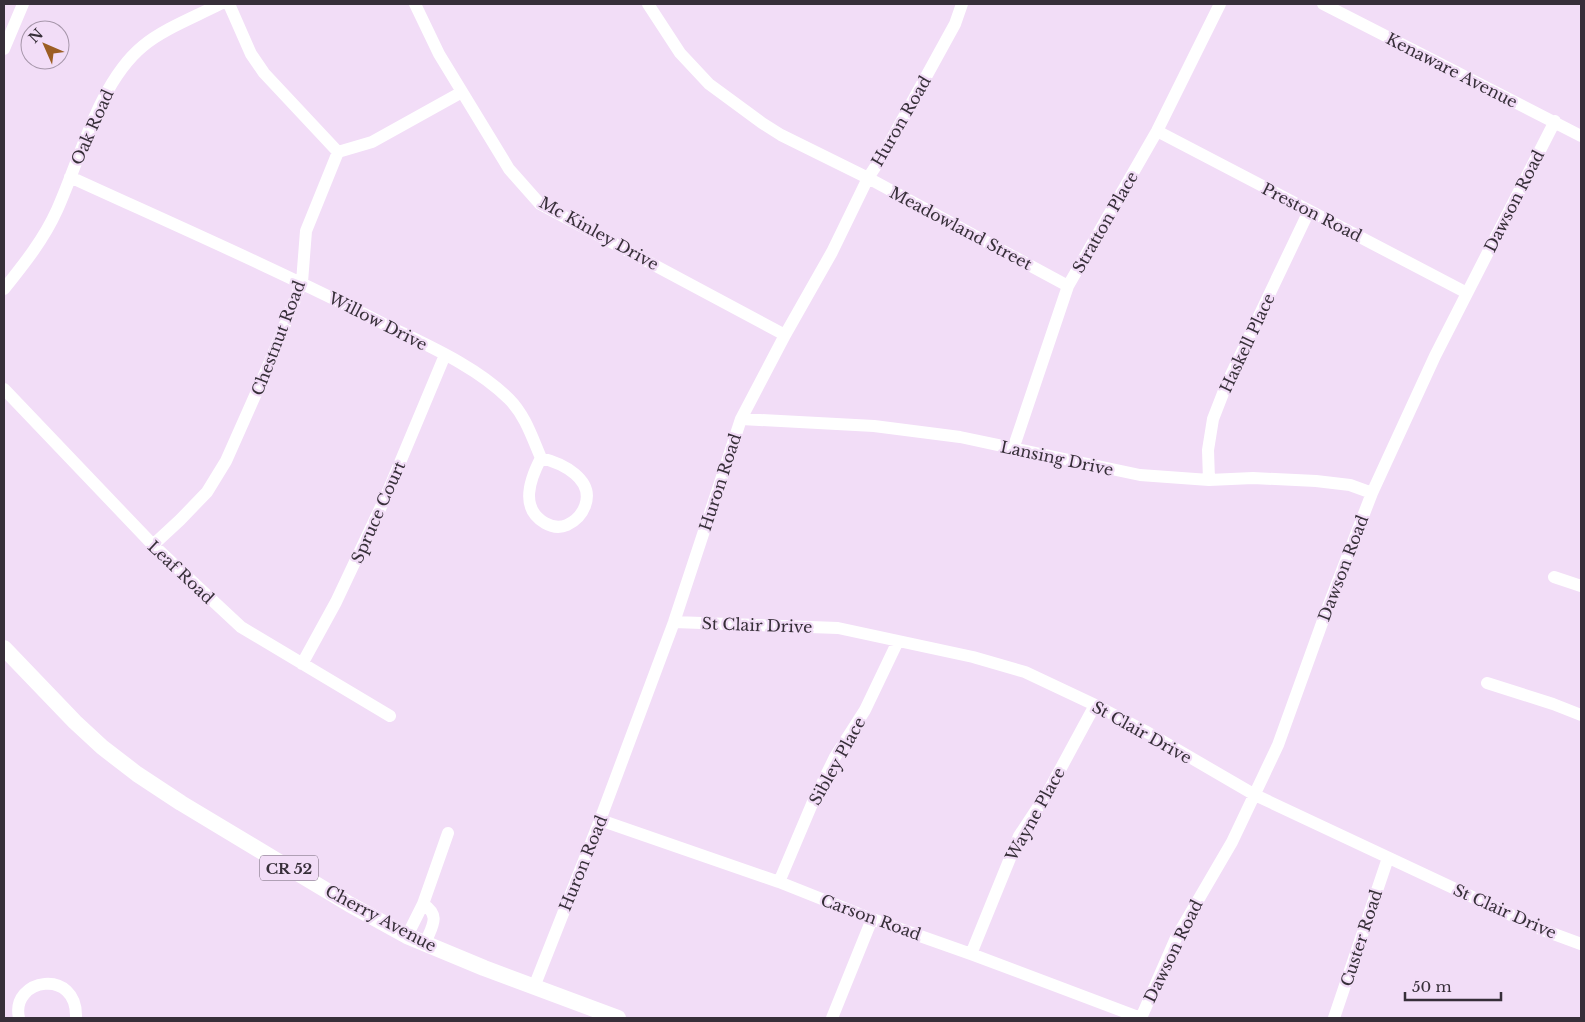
<svg xmlns="http://www.w3.org/2000/svg" width="1585" height="1022" viewBox="0 0 1585 1022" font-family="'Libre Baskerville',serif">
<style>
.lines{fill:none;stroke-linecap:round;stroke-linejoin:round}
.minor{stroke:#fff;stroke-width:12}
.major{stroke:#fff;stroke-width:16}
.labels{text-anchor:middle;dominant-baseline:central;stroke-width:4.5;stroke-linejoin:round;paint-order:stroke}
.shield{fill:#f2ddf7;stroke:#6f6372;stroke-width:1}
.shield-label{font-size:15px;font-weight:bold;fill:#372f39}
.street-label{font-size:16px;fill:#372f39;stroke:#f2ddf7}
</style>
<rect width="100%" height="100%" fill="#f2ddf7"/>
<g class="lines">
<path class="minor" d="M229 4 251 54 264 73 338 152
M415 4 439 54 509 169 540 204 785 335
M648 4 680 53 709 84 762 123 781 135 868 178 1068 286
M1323 4 1581 136
M4 49 23 4
M1157 131 1467 293
M70 177C175 225 280 271 382 323 424 344 475 365 509 399 525 415 532 437 541 458 530 479 519 508 545 523 552 527 560 528 567 525 576 521 582 514 585 506 595 479 562 463 541 458
M4 289C24 264 44 239 57 210 80 159 99 82 143 46 163 29 197 16 220 4
M4 389 153 545 241 627 390 716
M741 419 874 426 960 437 1140 475 1209 480 1253 478 1316 481 1350 485 1372 493
M1013 449 1068 286 1157 131 1220 4
M1209 480 1208 450 1213 419 1227 383 1309 211
M153 545 180 520 207 492 226 461 269 364 302 282 306 231 338 152 372 142 462 92
M1554 577 1581 586
M674 622 838 628 973 657 1025 672 1095 705 1145 731 1255 795 1543 930 1581 944
M302 664 336 602 386 496 445 355
M1487 683 1553 704 1581 715
M600 820 779 882 872 919 971 954 1141 1018
M779 882 812 804 835 757 865 710 898 641
M423 904C442 916 431 927 425 944
M407 936 423 904 448 833
M971 954 1019 836 1048 792 1095 705
M534 987 600 820 674 622 741 419 785 335 832 252 868 178 883 155 955 24 962 4
M19 1018C10 978 78 967 76 1018
M832 1018 872 919
M1141 1018 1176 938 1232 842 1278 745 1326 612 1372 493 1435 356 1555 121
M1334 1018 1388 858"/>
<path class="major" d="M4 648 75 722 102 747 137 774 181 803 349 904 407 936 484 968 618 1018"/>
</g>
<g class="labels">
<rect class="shield" x="260" y="855.5" width="58" height="25" rx="4"/>
<g class="shield-label">
<text x="289" y="868">CR 52</text>
</g>
<g class="street-label">
<text transform="translate(1452 70) rotate(27)">Kenaware Avenue</text>
<text transform="translate(901 121) rotate(-60)">Huron Road</text>
<text transform="translate(92 127) rotate(-66)">Oak Road</text>
<text transform="translate(1514 201) rotate(-63)">Dawson Road</text>
<text transform="translate(1312 212) rotate(27)">Preston Road</text>
<text transform="translate(1105 222) rotate(-60)">Stratton Place</text>
<text transform="translate(961 228) rotate(28)">Meadowland Street</text>
<text transform="translate(599 233) rotate(29)">Mc Kinley Drive</text>
<text transform="translate(378 321) rotate(27)">Willow Drive</text>
<text transform="translate(278 338) rotate(-69)">Chestnut Road</text>
<text transform="translate(1247 343) rotate(-65)">Haskell Place</text>
<text transform="translate(1057 458) rotate(12)">Lansing Drive</text>
<text transform="translate(720 482) rotate(-72)">Huron Road</text>
<text transform="translate(378 512) rotate(-66)">Spruce Court</text>
<text transform="translate(1343 568) rotate(-69)">Dawson Road</text>
<text transform="translate(181 572) rotate(43)">Leaf Road</text>
<text transform="translate(757 625) rotate(2)">St Clair Drive</text>
<text transform="translate(1142 732) rotate(29)">St Clair Drive</text>
<text transform="translate(837 761) rotate(-61)">Sibley Place</text>
<text transform="translate(1035 814) rotate(-61)">Wayne Place</text>
<text transform="translate(583 863) rotate(-68)">Huron Road</text>
<text transform="translate(1505 911) rotate(24)">St Clair Drive</text>
<text transform="translate(871 917) rotate(20)">Carson Road</text>
<text transform="translate(381 918) rotate(28)">Cherry Avenue</text>
<text transform="translate(1361 938) rotate(-72)">Custer Road</text>
<text transform="translate(1173 951) rotate(-64)">Dawson Road</text>
</g>
</g>
<rect width="1585" height="1022" fill="none" stroke="#372f39" stroke-width="10"/>
<g transform="translate(45 45) rotate(315)"><circle r="24" fill="#f2ddf7" stroke="#a797ab"/>
<path d="M0-4L9 19L0 12L-9 19Z" fill="#9c5e23"/>
<text y="-8" font-size="14" font-weight="bold" text-anchor="middle" fill="#372f39">N</text>
</g>
<path d="M1405 992v8h96v-8" fill="none" stroke="#372f39" stroke-width="2.5"/>
<text x="1412" y="992" font-size="15" fill="#372f39" stroke="#f2ddf7" stroke-width="4" paint-order="stroke">50 m</text>
</svg>
